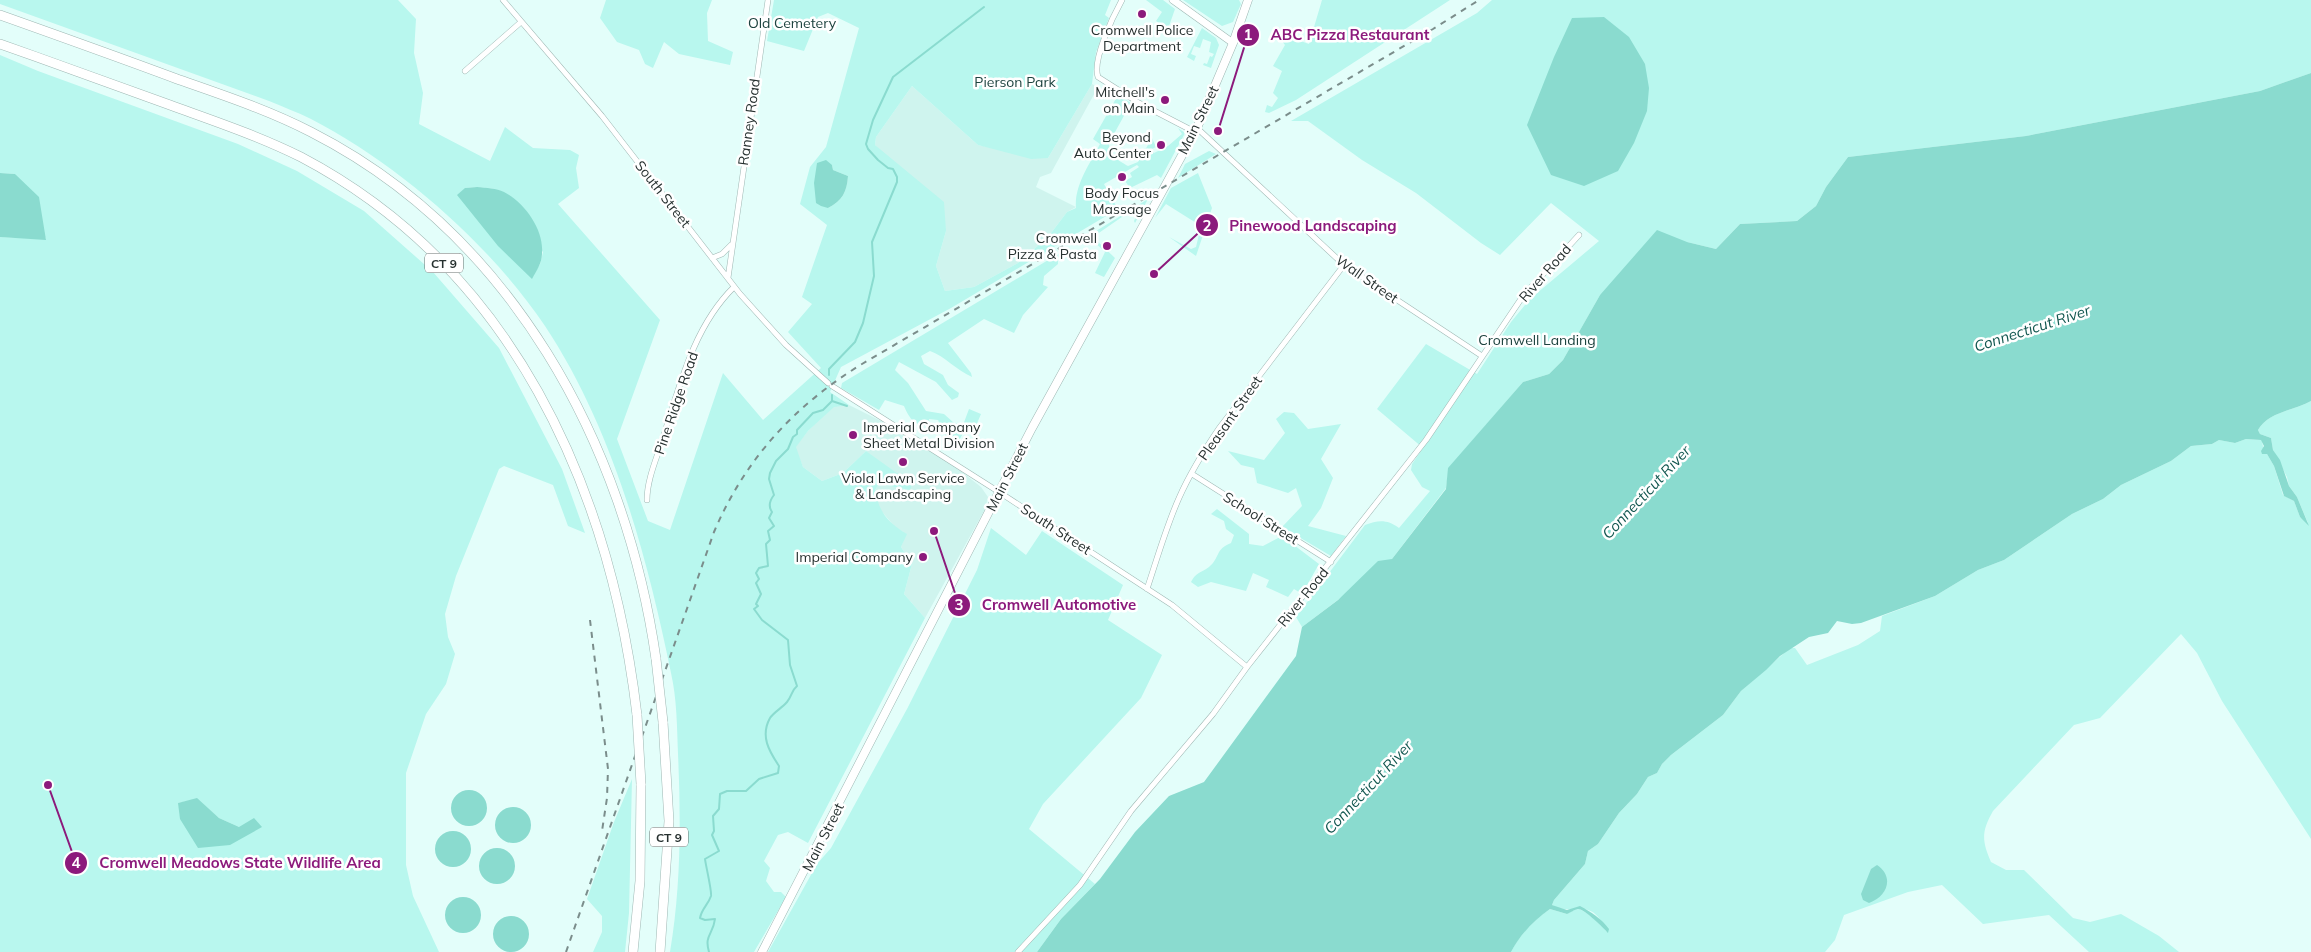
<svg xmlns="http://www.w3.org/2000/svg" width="2311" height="952" viewBox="0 0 2311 952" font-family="Mulish,sans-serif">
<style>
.built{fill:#cff4ee}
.green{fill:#b8f7ee;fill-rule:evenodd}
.water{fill:#8adbcf}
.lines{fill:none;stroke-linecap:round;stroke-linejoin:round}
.stream{stroke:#8adbcf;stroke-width:2}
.minor-casing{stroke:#9eb7b3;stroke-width:6}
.secondary-casing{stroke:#9eb7b3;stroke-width:8}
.primary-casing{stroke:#9eb7b3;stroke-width:9}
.motorway-casing{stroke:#9eb7b3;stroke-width:10}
.minor{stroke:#fff;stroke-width:5}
.secondary{stroke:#fff;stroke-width:7}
.primary{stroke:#fff;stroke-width:8}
.motorway{stroke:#fff;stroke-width:9}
.rail{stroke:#7b8d8b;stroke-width:2;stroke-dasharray:6 6;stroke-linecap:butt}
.motorway-bridge-casing{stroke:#9eb7b3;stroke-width:10;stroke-linecap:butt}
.motorway-bridge{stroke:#fff;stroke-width:9}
.poi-dot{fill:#8c1a7c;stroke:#fff;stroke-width:2}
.labels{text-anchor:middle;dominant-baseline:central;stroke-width:5;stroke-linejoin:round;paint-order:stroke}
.shield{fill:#fff;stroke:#676e6d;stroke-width:1}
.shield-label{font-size:12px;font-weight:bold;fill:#26302f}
.park-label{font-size:14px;fill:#1d433f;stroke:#fff}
.poi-label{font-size:14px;fill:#26302f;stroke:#fff;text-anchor:end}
.street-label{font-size:14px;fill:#26302f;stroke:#fff}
.water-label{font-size:15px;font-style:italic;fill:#125750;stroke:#fff}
.leader{fill:none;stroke:#8c1a7c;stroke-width:2}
.callout-dot{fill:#8c1a7c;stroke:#fff;stroke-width:2}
.mark-label{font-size:15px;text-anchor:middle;font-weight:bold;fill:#fff}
.callout-label{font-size:15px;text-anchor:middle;font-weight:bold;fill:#8c1a7c;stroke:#fff;stroke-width:5;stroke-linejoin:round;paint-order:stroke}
</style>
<rect width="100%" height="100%" fill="#e3fefa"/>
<path class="built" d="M1092 84 1098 87 1051 173 1040 177 1036 187 1076 207 1067 212 1048 237 1018 263 974 287 945 291 936 266 946 231 875 145 876 137 912 86 978 145 1048 158Z
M849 405 885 423 957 468 981 487 988 497 985 509 925 618 904 594 912 564 901 547 906 534 895 527 878 507 875 490 879 484 910 490 866 451 843 473 822 481 803 467 795 447 808 431 834 406Z"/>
<path class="green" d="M0 0H398L416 19 414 53 423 93 419 124 490 161 505 127 533 148 570 150 579 155 576 168 579 188 558 204 660 320 617 439 648 521 670 530 723 373 763 420 821 368 788 332 812 304 802 297 827 225 800 204 810 167 826 147 859 28 828 13 818 17 804 51 767 41 774 0H1111L1105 15 1109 18 1096 52 1092 84 1048 158 1031 159 978 145 912 86 876 137 875 145 944 202 946 231 936 266 945 291 974 287 1018 263 1048 237 1067 212 1076 208C1074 185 1090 164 1100 144L1093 139 1118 95 1131 103 1109 143C1109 156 1118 160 1128 166L1138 162 1152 138 1156 147 1152 149 1154 153 1168 146 1182 134 1178 128 1185 133 1161 178 1157 175 1130 188 1125 181 1132 177 1130 173 1139 167 1137 165 1104 184 1118 209 951 308 841 367 830 392 849 405 834 407 808 431 796 447 803 467 822 481 843 473 866 451 912 484 910 490 879 484 875 490C879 512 888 523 907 534L901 547 912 564 904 594 925 618 808 843 788 832 778 835 764 861 770 868 766 881 774 892H781L786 897 754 952H670C681 887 681 820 678 754 677 728 677 699 671 673 647 555 612 427 545 326 490 244 398 164 311 119 297 112 283 107 269 101L0 4ZM832 165 833 170 848 176C847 192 842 201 828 208ZM477 187 494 189 543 252 540 264 532 278 465 188Z
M606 0H712L707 13 708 41 733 52 730 65 679 54 664 42 653 68 645 64 639 50 617 42 600 18Z
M1146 0H1163L1175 9 1168 29 1156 21 1162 12Z
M1183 0H1239L1241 4 1233 22 1222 26Z
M1322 0H1450L1296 100 1269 113 1265 112 1267 105 1272 107 1278 98 1273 93 1282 71 1273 66 1285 45 1275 32 1309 44Z
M1492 0H2311V73L2260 91 2026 136 1848 157 1826 187 1816 206 1797 221 1740 224 1716 249 1687 242 1600 295 1563 360 1549 374 1523 382 1449 468 1446 488 1392 559 1302 627 1296 617 1365 525C1378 520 1387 519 1399 528L1430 491 1422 487 1411 470 1412 464 1423 448 1377 409 1426 344 1477 374 1511 322 1530 299 1599 241 1551 203 1500 255 1481 243 1416 193 1362 160 1308 121H1291L1477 13Z
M1202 28 1216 38 1219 45 1211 68 1203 65 1204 63 1207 64 1210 56 1212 57 1214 54 1209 52 1211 42 1203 39 1200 48 1194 46 1191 54 1196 56 1194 61 1187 57Z
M0 55 38 71 238 144 297 171 364 211 433 272 499 348 562 469 585 533 568 526 553 485 504 466 499 469 456 576 445 614 448 637 455 654 446 684 426 714 406 773V865L413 896 439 952H0V237L46 239 15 174 0 173ZM197 799 219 818 239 827 178 803Z
M1209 151 1216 154 1178 178 1185 164Z
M1198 173 1212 208 1196 256 1169 237 1191 249 1196 247 1201 226 1166 204 1155 218 1171 188Z
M1148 199 1135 223 1134 221 1137 214 1132 210 1093 237 1115 258 1104 277 1095 273 1105 252 1088 236Z
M1060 253 1062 255 1058 259V264L1044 276 1043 285 1048 287 1023 315 1014 333 984 319 948 343 971 373 972 377C956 370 946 357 930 351L921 356 924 364 943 375 948 385 959 393 958 397 952 400 936 382 899 362 895 370 908 383 926 411 944 414 954 423 963 425 969 409 981 414 975 428 968 425 958 442 946 437 938 420 929 419 930 426C915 426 910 420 904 406L885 400 879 410 841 388 842 383Z
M2311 401V839L2222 701 2197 653 2181 634 2100 718 2074 725 1993 811C1981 832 1982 841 1991 862L2006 870H2024L2073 918 2090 922 2121 914 2159 936 2179 952H2089L2049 915 1983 924 1942 885 1908 892 1844 915 1835 940 1825 952H1511C1519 935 1535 919 1550 909L1567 914C1570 912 1575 909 1578 909 1584 909 1604 927 1607 932 1590 894 1576 918 1552 905L1554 900 1585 864 1588 851 1598 844 1619 813 1637 794 1648 777 1657 773 1662 764 1671 755 1723 715 1741 691 1790 648H1795L1807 665 1858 645 1880 631 1882 616 1935 596 1978 570 2004 560 2072 514 2103 499 2121 485 2171 461 2191 446 2212 444 2219 440 2235 443 2246 439 2262 440 2264 454H2267L2274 466 2283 495 2294 501 2300 517 2308 523 2297 497 2289 486 2287 477 2273 450 2271 438 2260 434 2258 430C2268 412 2295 410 2311 401Z
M1284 412 1294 413 1308 429 1341 424 1321 459 1333 478 1321 508 1308 526 1346 536 1331 556 1282 527 1302 506 1296 488 1288 493 1257 483 1254 468 1241 465 1228 451 1264 460 1285 433 1276 419Z
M1217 509 1249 534V544L1263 546 1282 536 1319 564 1302 594 1294 589 1288 597 1266 587 1269 580 1253 573 1246 591 1211 582 1198 587 1191 582C1196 572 1201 573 1209 567 1220 558 1215 549 1231 543L1234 535 1226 529 1224 521 1211 514Z
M991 528 1026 555 1042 531 1123 585 1108 620 1162 655 1141 698 1043 804 1029 829 1095 884 1061 919 1037 952H768L817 864 831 848 907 709 977 570Z
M632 779 629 913 625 952H593L602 932V916L587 899 614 822Z"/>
<path class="water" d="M1604 17 1629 37 1645 64 1649 88 1647 111 1634 143 1618 171 1584 186 1551 175 1527 125 1554 57 1572 18Z
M2311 73V401C2295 410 2268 412 2258 430L2260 434 2271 438 2273 450 2280 460 2289 486 2297 497 2309 526 2300 517 2294 501 2284 496 2274 466 2267 454H2262L2261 451 2264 446 2261 440 2246 439 2235 443 2219 440 2212 444 2191 446 2171 461 2121 485 2103 499 2072 514 2004 560 1978 570 1935 596 1861 623 1852 624 1837 621 1828 633 1809 637 1780 656 1766 670 1741 691 1723 715 1671 755 1662 764 1657 773 1648 777 1637 794 1619 813 1598 844 1588 851 1585 864 1554 900 1552 905 1567 910 1580 906C1591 912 1602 919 1609 929L1608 933C1604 928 1583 908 1578 909 1575 909 1570 913 1567 914L1550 909C1534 920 1520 935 1511 952H1037L1061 919 1100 879 1135 832 1169 796 1204 782 1296 656 1302 627 1338 600 1378 561 1392 559 1446 489 1448 468 1523 382 1549 374 1563 360 1600 295 1657 230 1687 242 1716 249 1740 224 1797 221 1816 206 1826 187 1848 157 2026 136 2260 91Z
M826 160 832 165 833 170 848 176C847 192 842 201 828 208L821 206 816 203 814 183 817 163Z
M0 173 15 174 39 197 46 240 0 237Z
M477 187C487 188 496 188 504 192 525 203 544 230 542 253 542 263 537 270 532 279L498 246 457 195 465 188Z
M451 808a18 18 0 1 1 36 0a18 18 0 1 1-36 0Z
M197 798 219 818 239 827 254 818 262 827 230 845 198 848 180 819 178 803Z
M495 825a18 18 0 1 1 36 0a18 18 0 1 1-36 0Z
M435 849a18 18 0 1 1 36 0a18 18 0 1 1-36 0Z
M479 866a18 18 0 1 1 36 0a18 18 0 1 1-36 0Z
M1877 865C1895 877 1887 897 1869 903L1863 900 1861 894 1871 869Z
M445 915a18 18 0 1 1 36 0a18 18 0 1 1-36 0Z
M493 934a18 18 0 1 1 36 0a18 18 0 1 1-36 0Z"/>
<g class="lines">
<path class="stream" d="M829 375V369L855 342 863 323 874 276 872 242 897 182V177L893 169 888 168 878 160 868 149 866 144 873 120 893 77 984 7
M832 395V401L847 406
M709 952C704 935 713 935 715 919L705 920 700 918C702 908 708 905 711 896 712 891 706 867 705 859L719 851 712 835 714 831 713 816 719 809 720 794 727 791H746L759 779 778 773 779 766C769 751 760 736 770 718 774 712 782 708 787 702 792 696 791 691 797 686L790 665 788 640 762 620 754 609 758 606 756 604 761 594 756 583 759 579 756 573 759 568 768 566 766 544 770 540 768 531 774 526 769 518 772 512C768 506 770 500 774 495L769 479 770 473 776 461 788 449 793 437 797 434V430L813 413 823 410 832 401"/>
<g class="minor-casing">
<path id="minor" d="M503 0 602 116 740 294 786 345 828 383
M1122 0C1113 16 1092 60 1098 77L1139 103 1195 132
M465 71 521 22
M1197 128 1344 265 1482 356
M712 258 722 254 731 245
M728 278 768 0
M832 386 999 492 1172 605 1247 667
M1192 474 1331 562
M647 500C647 480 656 460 662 441 679 388 693 327 734 287
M1147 589C1157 559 1166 527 1179 498 1190 473 1205 449 1220 427L1344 265
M1018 952 1080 885 1131 811 1213 714 1247 667 1426 440 1523 296 1579 235"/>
</g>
<g class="secondary-casing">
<path id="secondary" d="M1173 0 1233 43"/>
</g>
<g class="primary-casing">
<path id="primary" d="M762 952 1032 428 1197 128 1233 43 1248 0"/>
</g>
<g class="motorway-casing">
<path id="motorway" d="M0 15C59 36 118 57 177 79 223 95 268 110 311 132 511 234 625 443 656 659
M0 44C57 64 114 85 170 105 214 121 259 136 301 157 512 268 610 486 637 715
M633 952 640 881 641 784
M660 952 669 821 663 722"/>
</g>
<use href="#minor" class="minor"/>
<use href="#secondary" class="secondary"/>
<use href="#primary" class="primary"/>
<use href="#motorway" class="motorway"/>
<path class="rail" d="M590 620 608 769 607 798 602 831
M566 952 714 532C745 459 795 405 862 364L1433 29 1479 0"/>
<g class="motorway-bridge-casing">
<path id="motorway-bridge" d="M656 659 663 722
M637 715 641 784"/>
</g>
<use href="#motorway-bridge" class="motorway-bridge"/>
</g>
<g class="poi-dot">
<circle cx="1142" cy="14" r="5"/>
<circle cx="1165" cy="100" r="5"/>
<circle cx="1161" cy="145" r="5"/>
<circle cx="1122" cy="177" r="5"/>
<circle cx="1107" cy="246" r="5"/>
<circle cx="853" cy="435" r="5"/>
<circle cx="903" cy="462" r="5"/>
<circle cx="923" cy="557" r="5"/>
</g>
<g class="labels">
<g class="shield">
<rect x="425" y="253.5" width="38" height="19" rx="4"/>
<rect x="650" y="827.5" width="38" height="19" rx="4"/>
</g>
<g class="shield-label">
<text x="444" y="263">CT 9</text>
<text x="669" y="837">CT 9</text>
</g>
<g class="park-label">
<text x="792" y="23">Old Cemetery</text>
<text x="1015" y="82">Pierson Park</text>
<text x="1537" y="340">Cromwell Landing</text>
</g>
<g class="poi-label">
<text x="1142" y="30" text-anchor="middle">Cromwell Police<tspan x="1142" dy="16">Department</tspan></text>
<text x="1155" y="92">Mitchell's<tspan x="1155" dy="16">on Main</tspan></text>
<text x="1151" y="137">Beyond<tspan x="1151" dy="16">Auto Center</tspan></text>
<text x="1122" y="193" text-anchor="middle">Body Focus<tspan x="1122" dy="16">Massage</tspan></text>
<text x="1097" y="238">Cromwell<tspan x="1097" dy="16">Pizza &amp; Pasta</tspan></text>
<text x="863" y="427" text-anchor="start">Imperial Company<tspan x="863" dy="16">Sheet Metal Division</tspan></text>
<text x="903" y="478" text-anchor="middle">Viola Lawn Service<tspan x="903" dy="16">&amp; Landscaping</tspan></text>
<text x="913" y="557">Imperial Company</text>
</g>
<g class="street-label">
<text transform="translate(1198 120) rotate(-64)">Main Street</text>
<text transform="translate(749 122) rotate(-82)">Ranney Road</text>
<text transform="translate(663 194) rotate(52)">South Street</text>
<text transform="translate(1545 273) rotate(-49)">River Road</text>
<text transform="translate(1367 279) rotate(35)">Wall Street</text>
<text transform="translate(676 403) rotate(-71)">Pine Ridge Road</text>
<text transform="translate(1230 418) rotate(-55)">Pleasant Street</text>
<text transform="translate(1007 477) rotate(-63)">Main Street</text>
<text transform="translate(1261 518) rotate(32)">School Street</text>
<text transform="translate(1056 529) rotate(33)">South Street</text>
<text transform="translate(1303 597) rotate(-51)">River Road</text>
<text transform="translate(823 837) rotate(-63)">Main Street</text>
</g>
<g class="water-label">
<text transform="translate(2032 328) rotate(-18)">Connecticut River</text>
<text transform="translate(1646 492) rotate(-47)">Connecticut River</text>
<text transform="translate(1368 787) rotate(-47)">Connecticut River</text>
</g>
</g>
<path class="leader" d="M1218 131L1248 35M1154 274L1207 225M934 531L959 605M48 785L76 863"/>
<g class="callout-dot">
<circle cx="1218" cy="131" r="5"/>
<circle cx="1154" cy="274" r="5"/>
<circle cx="934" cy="531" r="5"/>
<circle cx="48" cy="785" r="5"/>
<circle cx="1248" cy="35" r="12"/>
<circle cx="1207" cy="225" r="12"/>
<circle cx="959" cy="605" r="12"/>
<circle cx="76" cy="863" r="12"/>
</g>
<g class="mark-label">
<text x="1248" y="40">1</text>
<text x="1207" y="231">2</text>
<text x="959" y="610">3</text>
<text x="76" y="868">4</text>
</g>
<g class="callout-label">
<text x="1350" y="40">ABC Pizza Restaurant</text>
<text x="1313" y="231">Pinewood Landscaping</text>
<text x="1059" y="610">Cromwell Automotive</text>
<text x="240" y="868">Cromwell Meadows State Wildlife Area</text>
</g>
</svg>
